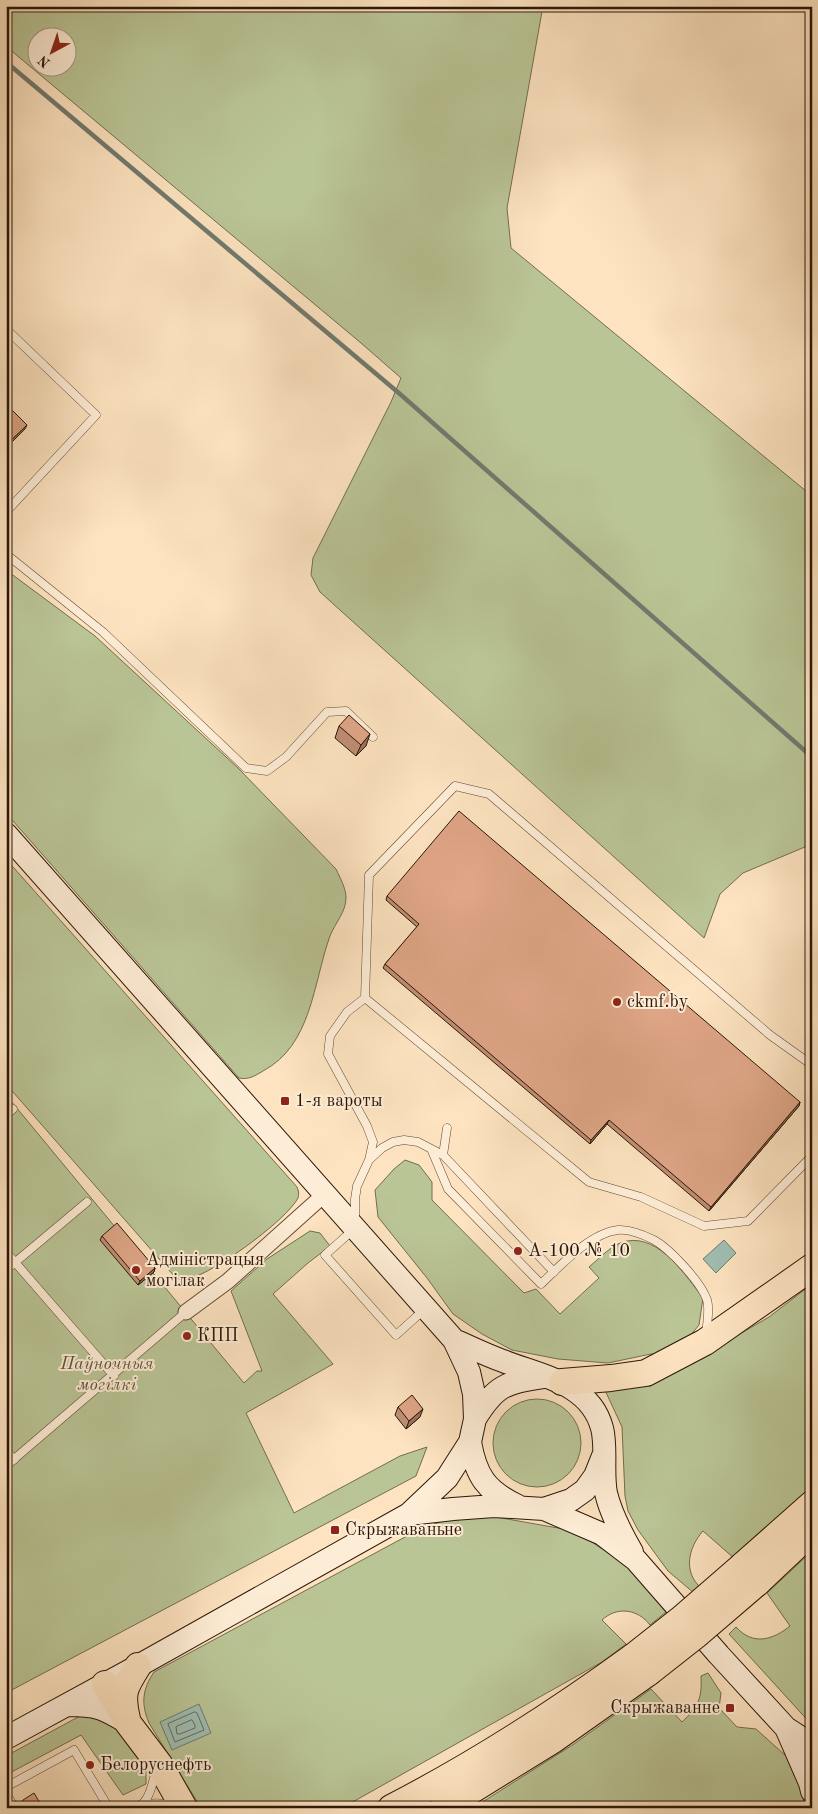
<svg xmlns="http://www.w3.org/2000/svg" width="818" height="1814" viewBox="0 0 818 1814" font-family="'Old Standard TT',serif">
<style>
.green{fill:#bac596;stroke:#726d4f;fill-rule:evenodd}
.water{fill:#9fbeb2;stroke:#717a6e}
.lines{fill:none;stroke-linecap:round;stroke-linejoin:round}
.shore{stroke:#656a5d;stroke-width:1}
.stream{stroke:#717a6e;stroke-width:4.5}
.service-casing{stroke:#604836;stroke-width:9}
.minor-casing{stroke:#604836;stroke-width:17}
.secondary-casing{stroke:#2b1508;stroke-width:24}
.trunk-casing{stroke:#2b1508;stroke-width:28}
.service{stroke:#feedd6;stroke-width:8}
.minor{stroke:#feedd6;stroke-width:15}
.secondary{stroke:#feedd6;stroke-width:22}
.trunk{stroke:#fde3c0;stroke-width:26}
.trunk-bridge-casing{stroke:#2b1508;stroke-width:28;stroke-linecap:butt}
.trunk-bridge{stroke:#fde3c0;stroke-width:26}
.wall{fill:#bf8e73;stroke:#2b1508}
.shaded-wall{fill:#9b745e;stroke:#2b1508}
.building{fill:#dea586;stroke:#2b1508}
.poi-dot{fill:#8f2418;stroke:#feedd6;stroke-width:2}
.labels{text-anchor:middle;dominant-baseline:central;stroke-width:4;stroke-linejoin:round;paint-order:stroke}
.poi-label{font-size:18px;fill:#2b1508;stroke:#feedd6;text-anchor:start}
.park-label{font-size:18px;font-style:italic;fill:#5d533a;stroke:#feedd6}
</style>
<rect width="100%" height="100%" fill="#fde3c0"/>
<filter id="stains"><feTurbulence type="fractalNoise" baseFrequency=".004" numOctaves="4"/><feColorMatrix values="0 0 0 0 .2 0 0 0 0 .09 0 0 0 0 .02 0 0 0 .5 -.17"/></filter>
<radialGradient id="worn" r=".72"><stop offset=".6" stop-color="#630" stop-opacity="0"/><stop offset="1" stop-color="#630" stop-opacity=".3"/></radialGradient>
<path class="green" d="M8 6H543L507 208 511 248 812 496V844L743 873 720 894 704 938 320 592 311 575 313 558 391 402 401 378 361 343 14 53 6 43ZM38 38H68V68H38Z
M6 570 95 636 238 768 336 869C340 878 346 888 346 898 346 912 335 923 330 936 313 983 312 1045 263 1071 255 1076 248 1080 239 1078L6 813Z
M6 859 297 1187C299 1191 299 1195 298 1198 287 1220 206 1280 182 1280 179 1279 177 1278 175 1277L6 1084Z
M6 1095 244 1383 257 1371H262L231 1291 267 1259 310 1231 320 1233 330 1246 308 1263 273 1294 333 1364 246 1413 294 1513 400 1456 427 1447 416 1476 6 1693Z
M405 1160 419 1165 432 1182V1200L524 1293 536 1289 560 1314 599 1278 589 1267C600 1258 613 1243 627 1241 660 1235 686 1276 703 1298L699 1325 679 1349 662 1355 651 1354 608 1363 558 1359 512 1350 482 1334 453 1314 427 1278 378 1217 375 1190 394 1169Z
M812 1284V1486L749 1550 735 1559 703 1531C688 1548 683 1572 701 1588L694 1593 668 1571 638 1530 628 1511 625 1496 622 1427 604 1388 669 1375 769 1317Z
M493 1443a44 44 0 1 1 88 0a44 44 0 1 1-88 0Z
M459 1515 496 1517 575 1531 625 1564 666 1612 650 1625C638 1609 617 1606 602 1620L626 1644 602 1662 342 1808H201L149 1723C141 1704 142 1690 154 1672L418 1530Z
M812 1551V1725L729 1634 736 1627C753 1646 773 1640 790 1626L767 1593Z
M708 1673 721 1693 719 1708 737 1727 756 1729 786 1756 799 1778 804 1803 803 1808H473L574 1744 651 1689 682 1722C699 1706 702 1698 701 1676Z
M80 1716 104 1719 123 1728 146 1767V1784L123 1795 81 1735 6 1775V1756Z"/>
<path class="water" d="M724 1240 736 1253 716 1273 703 1259Z
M199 1704 211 1733 172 1750 160 1722Z"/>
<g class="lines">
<path class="shore" d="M195 1712 197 1713 204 1730 175 1742 168 1724Z
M192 1720 195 1725V1728L180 1734H177L176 1727Z"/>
<path class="stream" d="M6 62 400 394 812 757"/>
<g class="service-casing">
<path id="service" d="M6 329 96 415 6 512
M6 554 103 632 246 768 267 771 286 757 327 712 346 711 373 737
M365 998 589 1182 641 1197 704 1226 748 1221 812 1156
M6 1115 13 1109
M432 1151 448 1189 541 1284C560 1266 590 1233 618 1230 629 1229 644 1235 654 1240 670 1249 701 1282 707 1300 710 1309 707 1324 706 1334
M443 1155 447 1128
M369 1160 373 1142 367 1126 328 1054 330 1036 347 1012 365 998 369 875 455 786 489 794 770 1035 812 1065
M355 1219V1199L357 1186 369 1160 382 1148 393 1142 404 1140 418 1142 443 1155 554 1272
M353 1230 325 1255 396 1335 425 1309
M6 1252 114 1376
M6 1270 87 1202
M6 1450 14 1460
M6 1466 186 1312
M6 1787 74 1750 109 1808
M6 1794 15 1808
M143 1805C154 1802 163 1802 174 1807
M136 1808C150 1802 152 1784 156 1771"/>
</g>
<g class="minor-casing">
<path id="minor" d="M186 1312 228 1281 326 1193"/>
</g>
<g class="secondary-casing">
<path id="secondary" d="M6 834 454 1340 469 1372 474 1394 475 1419 470 1442 447 1478 409 1514 138 1666 6 1738
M454 1340C470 1347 486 1355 503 1361 541 1376 590 1383 602 1428 607 1446 602 1473 606 1493 611 1514 621 1533 632 1552
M475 1419C495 1386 506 1382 543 1377
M470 1442C476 1476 486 1491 518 1506
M544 1509 602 1534 636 1560 719 1655 786 1728 812 1745
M409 1514 453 1509 494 1506 544 1509 571 1500 585 1490 595 1476 603 1456
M68 1705C97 1705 103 1708 128 1723
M786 1728 810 1783 812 1791"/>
</g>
<g class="trunk-casing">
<path id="trunk" d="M562 1382 611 1378 646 1373 705 1342 812 1267
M742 1566 812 1504
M757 1583 812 1531
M105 1684 128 1723 159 1764 184 1808
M127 1719C121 1693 124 1688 138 1666
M391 1808C476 1764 557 1712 634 1656
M443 1808 553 1740 648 1673"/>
</g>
<use href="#service" class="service"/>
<use href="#minor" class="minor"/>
<use href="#secondary" class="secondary"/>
<use href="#trunk" class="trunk"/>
<g class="trunk-bridge-casing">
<path id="trunk-bridge" d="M634 1656 681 1619 742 1566
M648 1673 695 1636 757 1583"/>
</g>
<use href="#trunk-bridge" class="trunk-bridge"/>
</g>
<path class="wall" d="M339 726 366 746 356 756 335 738Z
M387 896 800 1102 799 1106 709 1211 607 1124 590 1144 383 968 385 964 417 927 386 900Z
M102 1236 155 1268 154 1272 138 1285 100 1240Z
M398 1407 420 1417 406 1429 395 1415Z"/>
<path class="shaded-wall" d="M27 425 25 429 6 448V445Z
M370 734 366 746 356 756 361 745Z
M800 1102 799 1106 709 1211 711 1207Z
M609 1120 607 1124 590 1144 591 1140Z
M155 1268 154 1272 138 1285 140 1281Z
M423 1409 420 1417 406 1429 409 1421Z"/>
<path class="building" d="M6 404 27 425 6 445Z
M349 715 370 734 361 745 339 726Z
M459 811 800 1102 711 1207 609 1120 591 1140 385 964 419 924 387 896Z
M117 1223 155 1268 140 1281 102 1236Z
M412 1395 423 1409 409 1421 398 1407Z
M34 1793 43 1808H9L14 1805 20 1806 23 1800Z"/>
<g class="poi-dot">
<circle cx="617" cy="1002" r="5"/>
<rect x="280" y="1096" width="10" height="10" rx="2.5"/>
<circle cx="518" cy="1251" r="5"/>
<circle cx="136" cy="1270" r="5"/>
<circle cx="187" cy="1336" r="5"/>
<rect x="330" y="1525" width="10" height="10" rx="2.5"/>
<rect x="725" y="1703" width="10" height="10" rx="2.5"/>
<circle cx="90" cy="1765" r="5"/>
</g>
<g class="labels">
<g class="poi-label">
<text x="627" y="1002">ckmf.by</text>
<text x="295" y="1101">1-я вароты</text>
<text x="528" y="1251">А-100 № 10</text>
<text x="146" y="1260">Адміністрацыя<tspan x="146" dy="21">могілак</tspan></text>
<text x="197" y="1336">КПП</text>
<text x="345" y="1530">Скрыжаваньне</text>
<text x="720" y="1708" text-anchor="end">Скрыжаванне</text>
<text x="100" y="1765">Белоруснефть</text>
</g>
<g class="park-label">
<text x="107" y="1364">Паўночныя<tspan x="107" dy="21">могілкі</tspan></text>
</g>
</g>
<rect width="818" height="1814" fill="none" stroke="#fde3c0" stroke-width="25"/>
<rect x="8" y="8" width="803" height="1799" fill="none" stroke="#2b1508" stroke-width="2.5"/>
<rect x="12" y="12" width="793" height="1789" fill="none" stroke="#2b1508"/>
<g transform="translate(52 52) rotate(220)"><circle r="24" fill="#feedd6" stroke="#aa9784"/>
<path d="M0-4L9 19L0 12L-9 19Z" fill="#8f2418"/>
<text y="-8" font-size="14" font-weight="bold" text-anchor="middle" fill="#2b1508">N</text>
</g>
<rect width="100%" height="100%" filter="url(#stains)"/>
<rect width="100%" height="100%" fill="url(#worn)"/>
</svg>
